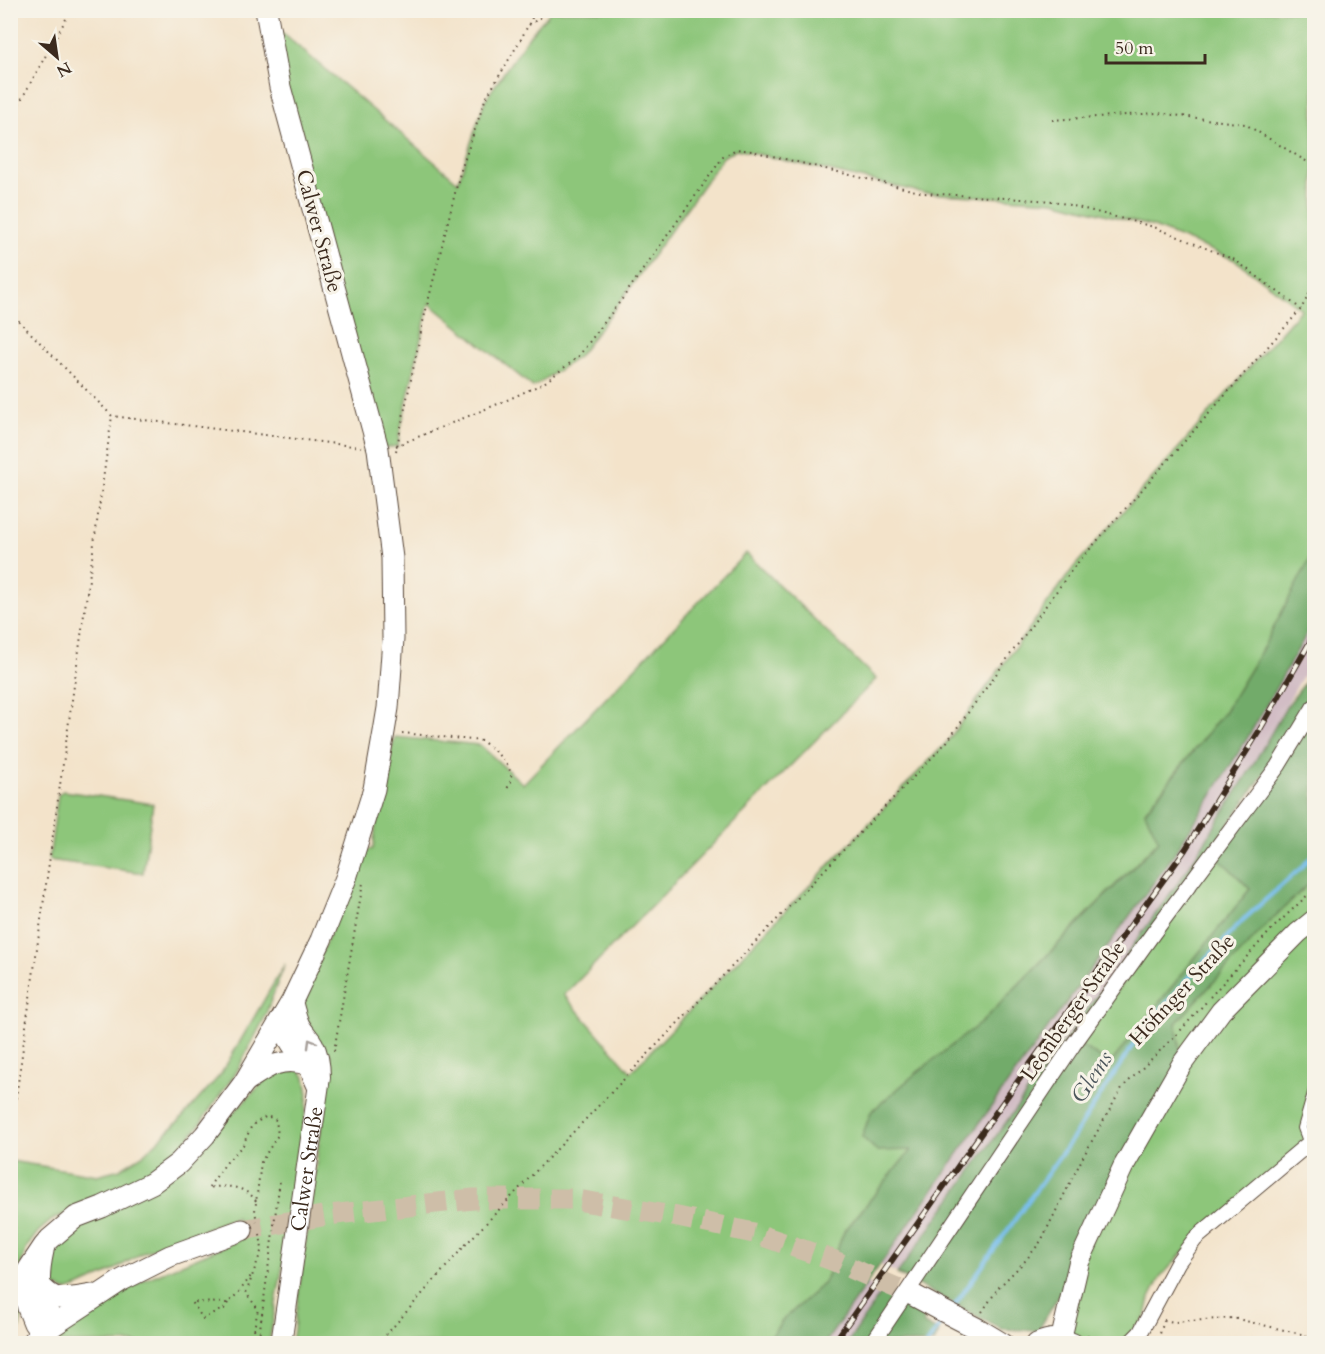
<svg xmlns="http://www.w3.org/2000/svg" width="1325" height="1354" viewBox="0 0 1325 1354" font-family="Cardo,serif">
<style>
.industrial{fill:#d2bdc5}
.green{fill:#8dc67a;stroke:#64784c;stroke-width:1.5}
.forest{fill:#72ab6a;stroke:#566a44;stroke-width:1.5}
.lines{fill:none;stroke-linecap:round;stroke-linejoin:round}
.stream{stroke:#75bded;stroke-width:4}
.secondary-tunnel{stroke:#cebea8;stroke-width:21;stroke-dasharray:21 10;stroke-linecap:butt}
.service-casing{stroke:#574638;stroke-width:10}
.minor-casing{stroke:#574638;stroke-width:17}
.tertiary-casing{stroke:#574638;stroke-width:22}
.secondary-casing{stroke:#574638;stroke-width:23}
.path{stroke:#574638;stroke-width:2;stroke-dasharray:1.5 4.5;stroke-linecap:butt}
.service{stroke:#fff;stroke-width:8}
.minor{stroke:#fff;stroke-width:15}
.tertiary{stroke:#fff;stroke-width:20}
.secondary{stroke:#fff;stroke-width:21}
.rail-casing{stroke:#3b2a1e;stroke-width:6}
.rail{stroke:#f7f3e8;stroke-width:4;stroke-dasharray:11;stroke-linecap:butt}
.secondary-bridge-casing{stroke:#574638;stroke-width:23;stroke-linecap:butt}
.secondary-bridge{stroke:#fff;stroke-width:21}
.oneway{stroke:#a79f9a}
.labels{text-anchor:middle;dominant-baseline:central;stroke-width:6;stroke-linejoin:round;paint-order:stroke}
.street-label{font-size:21px;fill:#3b2a1e;stroke:#f7f3e8}
.water-label{font-size:22px;font-style:italic;fill:#4c565c;stroke:#f7f3e8}
</style>
<rect width="100%" height="100%" fill="#f7f3e8"/>
<filter id="ink" filterUnits="userSpaceOnUse"><feTurbulence type="fractalNoise" baseFrequency=".0167" numOctaves="2"/><feDisplacementMap in="SourceGraphic" scale="12" xChannelSelector="R" yChannelSelector="G"/><feConvolveMatrix kernelMatrix="1 2 1 2 8 2 1 2 1" color-interpolation-filters="sRGB"/></filter>
<filter id="wash" filterUnits="userSpaceOnUse"><feTurbulence type="fractalNoise" baseFrequency=".008" numOctaves="4" result="noise"/><feDisplacementMap in="SourceGraphic" scale="24" xChannelSelector="R" yChannelSelector="G"/><feGaussianBlur stdDeviation="1.35" result="paint"/><feColorMatrix in="noise" values="0 0 0 0 0 0 0 0 0 0 0 0 0 0 0 0 0 1.4 0 .05"/><feComposite in="paint" operator="in"/></filter>
<g filter="url(#wash)">
<rect width="100%" height="100%" fill="#f3e3ca"/>
<path class="industrial" d="M1314 621V656L1250 770 1185 873 897 1273 880 1265 998 1097 1168 863 1209 800 1248 737Z
M867 1283 883 1290 847 1343 825 1344Z"/>
<path class="green" d="M551 11H1314V551L1263 648 1225 711 1145 811 1159 840 982 1022 914 1075 871 1112 862 1137 877 1150 912 1149 844 1232 824 1283 783 1320 766 1343H292L331 1054 329 1060 301 1009 304 993 366 850 373 849 380 790 395 737 480 745 523 784 746 553 876 679 564 995 631 1072 946 743 1074 567 1301 309 1235 260 1154 227 1054 201 924 193 736 149 723 157 622 299 578 357 533 387 429 303 399 436 398 446 378 449 267 20 458 182 485 100 529 36Z
M63 791 153 804 143 873 49 860 58 795Z
M1216 855 1250 889 1110 1064 1078 1044Z
M1314 879V1112L1308 1144 1195 1239 1160 1278 1150 1298 1146 1316 1127 1343H1067L1079 1262 1182 1064 1176 1023 1267 924Z
M285 964 263 1021 237 1071 197 1128 171 1157 141 1178 52 1220 38 1232 27 1247 20 1267 22 1313 20 1327 15 1338 11 1342 10 1161 97 1175 120 1169 144 1154 180 1120 221 1074Z
M300 1070 305 1077 308 1094 291 1219 269 1343H49L110 1299 144 1280 241 1239 237 1217 142 1253 111 1272 78 1287 66 1291 50 1285 48 1261 56 1246 69 1232 179 1169 271 1074Z"/>
<path class="forest" d="M1314 551V621L1248 737 1209 800 1168 863 998 1097 825 1343H766L783 1320 824 1283 844 1232 911 1150 877 1151 862 1137 871 1112 914 1075 982 1022 1159 841 1145 812 1225 711 1263 648Z
M1314 671V701L1078 1044 1110 1064 1250 889 1216 855 1314 719V879L1267 924 1176 1023 1182 1064 1078 1264 1038 1331 1001 1329 897 1274 1185 873 1250 770 1287 706Z
M883 1290 923 1314 924 1324 939 1332 934 1343 847 1344Z"/>
<g class="lines">
<path class="stream" d="M952 1309 1074 1136 1142 1031 1194 972 1243 920 1301 868 1314 854
M927 1344 944 1320"/>
</g>
</g>
<g filter="url(#ink)">
<g class="lines">
<path class="secondary-tunnel" d="M242 1230 328 1215 473 1199H571L673 1216 754 1233 832 1260 913 1295"/>
<g class="service-casing">
<path id="service" d="M1308 1144 1302 1128 1314 1086"/>
</g>
<g class="minor-casing">
<path id="minor" d="M872 1344 1073 1045 1154 932 1278 766 1314 707
M1129 1344 1140 1333 1178 1262 1195 1239 1314 1139"/>
</g>
<g class="tertiary-casing">
<g id="tertiary">
<path d="M281 1020C285 1038 296 1051 308 1065"/>
<path d="M244 1083C266 1068 280 1056 308 1065L317 1085"/>
<path d="M1061 1339 1079 1262 1123 1167 1182 1064 1221 1011 1298 933 1314 920"/>
<path id="s1" d="M281 1344 320 1077C320 1065 319 1055 313 1044 309 1037 303 1032 299 1024 296 1017 294 1009 292 1001"/>
</g>
</g>
<g class="secondary-casing">
<path id="secondary" d="M43 1251C36 1282 39 1297 54 1325
M40 1285C55 1305 71 1298 93 1295
M913 1295 941 1310
M978 1329 1003 1344
M42 1334 34 1323 28 1308 23 1285 25 1275 30 1267 44 1246 50 1239 76 1217 102 1207 152 1183 179 1163 205 1135 244 1083 292 1001 321 940 346 878 374 789 384 732 388 708 393 639 392 558 378 449 280 87 266 10
M30 1344 54 1325 122 1280 170 1256 242 1230
M1037 1344C1049 1338 1061 1338 1073 1344"/>
</g>
<path class="path" d="M529 25 543 16 548 10
M10 120 71 10
M1052 120 1157 113 1245 124 1314 166
M10 312 112 416 361 447
M396 446 505 401 544 383 578 357 622 299 723 157 736 149 752 151 924 193 1054 201 1154 227 1235 260 1301 309
M396 451 423 322 460 173 485 100 521 39 536 10
M402 733 482 741C491 748 513 765 511 778 511 782 508 787 506 791
M1210 997 1273 928 1314 889
M334 1051 363 883
M10 1140 112 416
M256 1201C245 1185 225 1185 208 1188L226 1163 243 1145 252 1125 267 1116 276 1120 278 1135 261 1162 255 1211 257 1222
M260 1234 262 1249 246 1293 258 1309 254 1329H260
M228 1303 224 1309 213 1313 203 1319 192 1302 228 1303 239 1292 251 1276
M982 1312 999 1287 1026 1260 1041 1241 1084 1155 1122 1088 1180 1031 1207 1001
M1164 1320 1174 1322 1233 1318 1314 1337
M1087 1335C1098 1341 1107 1343 1118 1335
M258 1344 280 1180
M378 1344 468 1242 946 743 1074 567 1301 309 1314 285
M1155 1344 1158 1340 1164 1321"/>
<use href="#service" class="service"/>
<use href="#minor" class="minor"/>
<use href="#tertiary" class="tertiary"/>
<use href="#secondary" class="secondary"/>
<g class="rail-casing">
<path id="rail" d="M833 1344 1013 1088 1185 850 1258 733 1314 635"/>
</g>
<use href="#rail" class="rail"/>
<g class="secondary-bridge-casing">
<path id="secondary-bridge" d="M941 1310 978 1329"/>
</g>
<use href="#secondary-bridge" class="secondary-bridge"/>
</g>
<defs><path id="oneway-chevron" d="M-2-3.5L2.5 0L-2 3.5" fill="none" stroke-width="1.6" stroke-linecap="round" stroke-linejoin="round" transform="scale(1.5)"/></defs>
<use class="oneway" href="#oneway-chevron" transform="translate(311 1043) rotate(-120)"/>
</g>
<g class="labels">
<g class="street-label">
<text transform="translate(319 231) rotate(75)">Calwer Straße</text>
<text transform="translate(1182 990) rotate(-47)">Höfinger Straße</text>
<text transform="translate(1073 1011) rotate(-55)">Leonberger Straße</text>
<text stroke="none"><textPath href="#s1" startOffset="177">Calwer Straße</textPath></text>
</g>
<g class="water-label">
<text transform="translate(1092 1077) rotate(-57)">Glems</text>
</g>
</g>
<rect width="1325" height="1354" fill="none" stroke="#f7f3e8" stroke-width="36"/>
<g transform="translate(57 57) rotate(151)" stroke="#f7f3e8" stroke-width="4.5" paint-order="stroke">
<path d="M0-4.5L10 22L0 15L-10 22Z" fill="#3b2a1e"/>
<text y="-9" font-size="16" font-weight="bold" text-anchor="middle" fill="#3b2a1e">N</text>
</g>
<path d="M1106 54v9h99v-9" fill="none" stroke="#3b2a1e" stroke-width="3"/>
<text x="1115" y="54" font-size="18" fill="#3b2a1e" stroke="#f7f3e8" stroke-width="4.5" paint-order="stroke">50 m</text>
</svg>
